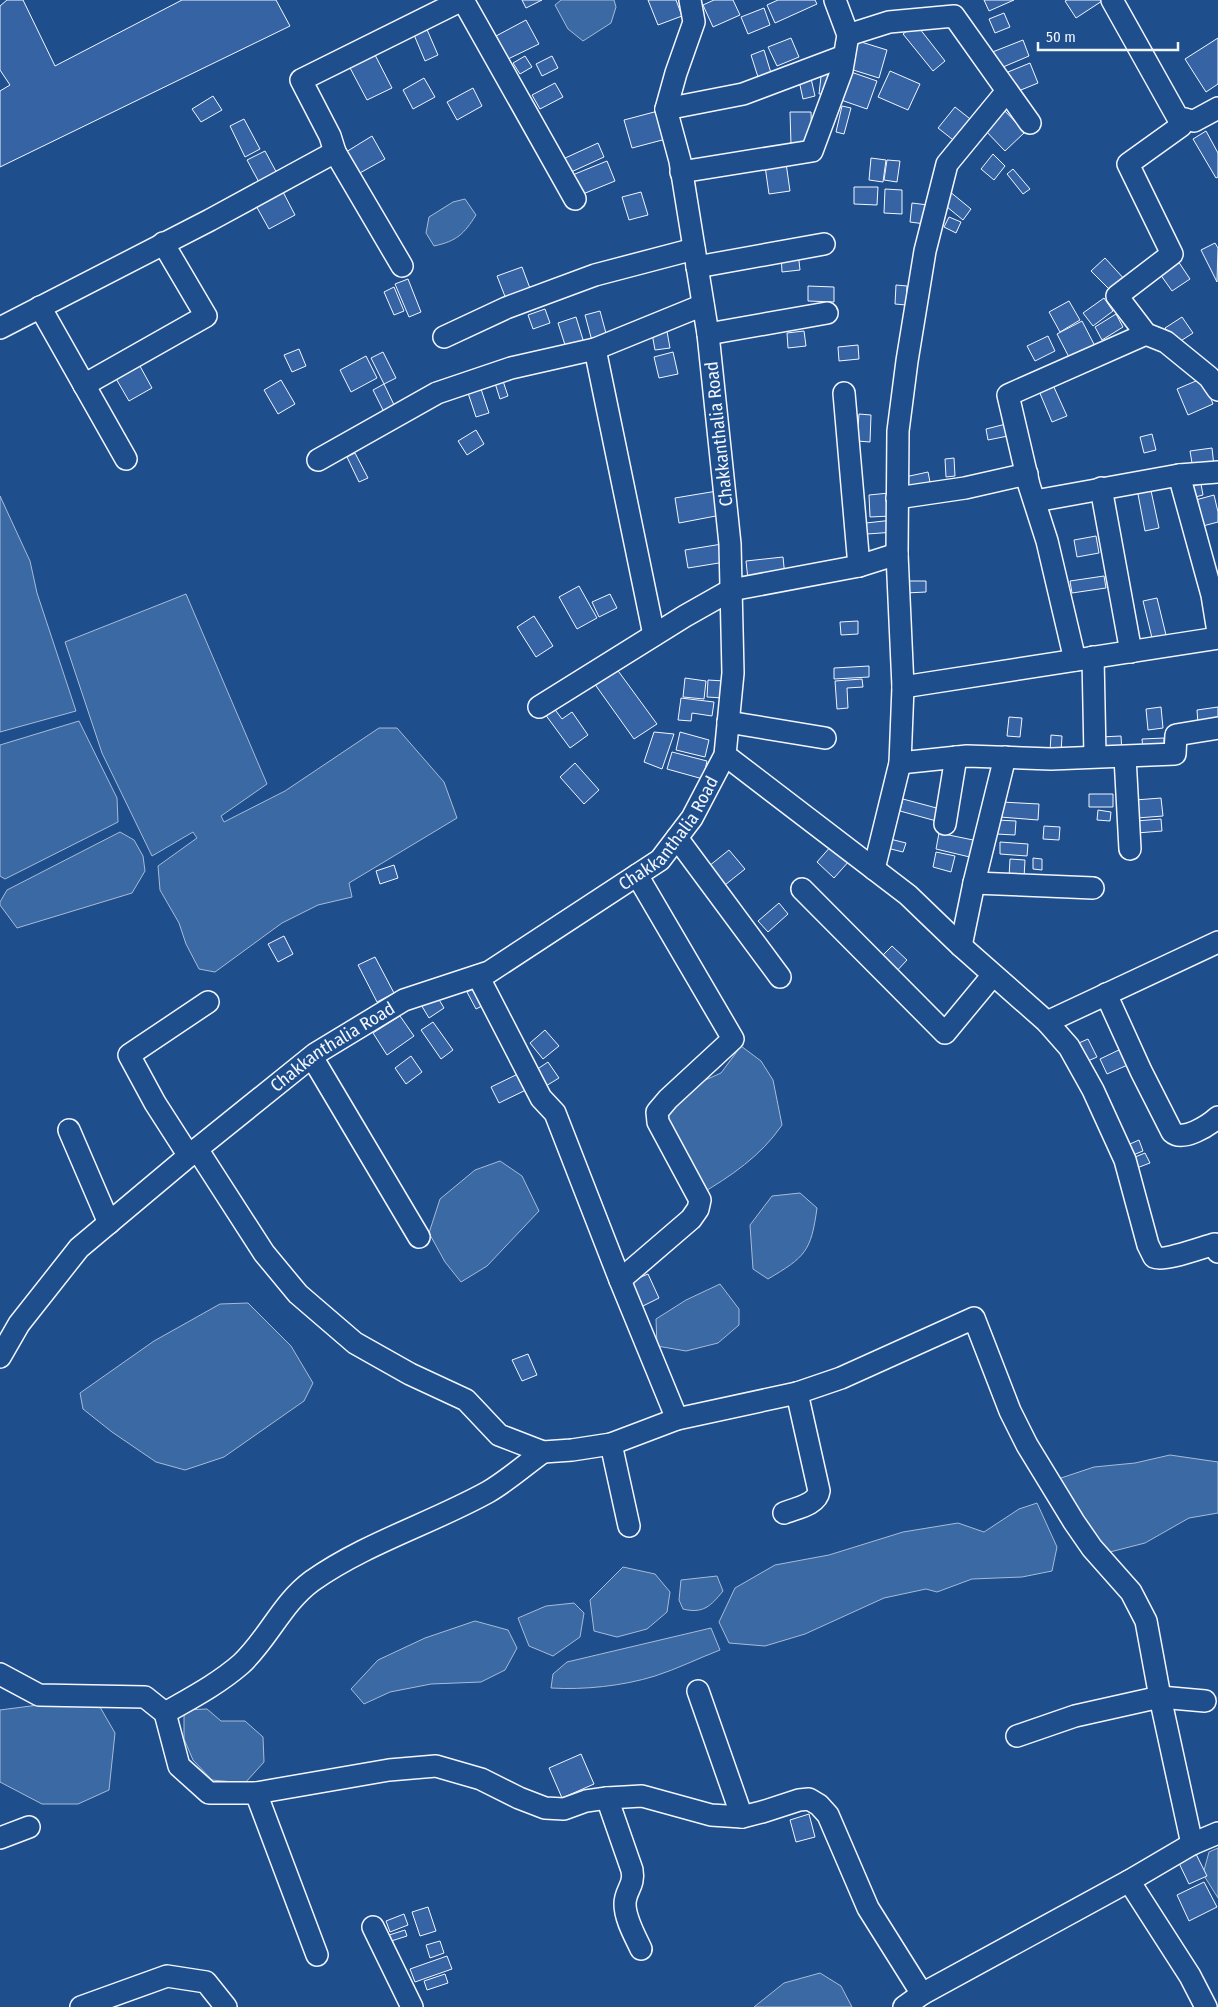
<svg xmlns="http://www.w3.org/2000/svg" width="1218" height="2007" viewBox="0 0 1218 2007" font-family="'Fira Sans Condensed',sans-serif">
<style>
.water{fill:#3b69a3;stroke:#a8bbd7}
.building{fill:#3563a3;stroke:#f2f6ff}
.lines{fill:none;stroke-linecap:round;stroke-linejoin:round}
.minor-casing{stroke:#f2f6ff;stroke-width:24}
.minor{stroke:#1f4e8c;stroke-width:21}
.labels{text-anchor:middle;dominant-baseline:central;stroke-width:4;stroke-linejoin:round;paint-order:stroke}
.street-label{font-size:18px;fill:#f2f6ff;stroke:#1f4e8c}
</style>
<rect width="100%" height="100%" fill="#1f4e8c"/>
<path class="water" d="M561 0H614L616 7 611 23 583 41 568 29 555 5Z
M465 199 476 215C464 234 457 241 434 246L426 233 429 217 453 202Z
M0 496 30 561 37 593 76 711 0 732Z
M186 594 267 784 221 816 224 822 285 791 379 728H397L444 782 457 818 349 883 352 897 318 905 282 923 215 972 199 969 186 944 179 923 160 890 158 866 197 838 193 832 152 856 102 753 65 642Z
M79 721 117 798 118 822 5 879 0 876V745Z
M120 832 134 840 143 856 145 871 132 893 17 928 0 905V902L7 890Z
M741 1046 761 1061 773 1080 782 1125C761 1156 731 1176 699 1195L665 1129 668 1109 692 1086 721 1073Z
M500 1161 522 1176 539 1211 487 1266 461 1282 445 1262 429 1233 440 1199 475 1170Z
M800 1193 817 1208C811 1252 805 1257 768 1279L753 1269 750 1225 772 1196Z
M720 1284 739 1309V1325L718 1343 686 1351 657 1346 656 1319 686 1300Z
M248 1303 291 1346 313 1383 304 1401 224 1457 185 1470 156 1462 112 1432 83 1409 80 1393 154 1341 220 1304Z
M1170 1455 1218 1462V1513L1189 1518 1145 1543 1106 1553 1055 1480 1094 1467 1135 1463Z
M1037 1503 1057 1547 1052 1571 1022 1577 972 1579 937 1592 926 1589 884 1598 805 1634 765 1646 729 1643 719 1622 735 1588 775 1565 829 1555 903 1532 958 1523 984 1532 1019 1509Z
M623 1567 655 1574 670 1592 667 1612 647 1629 617 1637 594 1631 590 1600Z
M717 1576 723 1591C711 1606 703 1614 683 1609L679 1600 681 1580Z
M574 1603 584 1613 580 1637 553 1656 529 1646 518 1618 546 1606Z
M475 1621 508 1630 517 1648 505 1670 481 1682 431 1684 390 1692 364 1704 351 1689 378 1660 425 1638Z
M711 1628 720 1650C699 1658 677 1669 655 1676 623 1686 584 1690 551 1688L553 1674 567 1662Z
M46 1704 100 1707 115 1733 109 1790 78 1804H42L0 1782V1710Z
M207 1709 221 1721H245L263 1737 264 1762 245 1783 212 1780 193 1760 184 1739V1710Z
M1218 1848V1898L1203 1874 1209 1852Z
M820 1973 841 1986 852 2007H754L784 1983Z"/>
<path class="building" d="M7 0H23L55 66 182 0H276L290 26 0 167V91L10 85 0 70V6Z
M522 0H542L526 8Z
M648 0H676L682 16 658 25Z
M714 0H733L740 15 713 27 703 5Z
M778 0H815L817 4 775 23 767 5Z
M984 0H1014L989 11Z
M1067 0H1102V1L1076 18 1065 1Z
M764 8 770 25 748 34 741 17Z
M1004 13 1010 27 995 33 989 19Z
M526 20 539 44 508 59 496 36Z
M916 24 945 61 933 71 903 34Z
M425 25 438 55 425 61 412 30Z
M791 38 799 57 777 66 768 47Z
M1218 38V84L1206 92 1185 59Z
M1023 40 1029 56 996 70 990 53Z
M858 41 887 50 879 78 850 69Z
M764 50 771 73 758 77 751 55Z
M374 53 392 88 367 100 349 66Z
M525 56 532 67 520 74 513 63Z
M552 56 558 68 542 76 536 64Z
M1030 63 1038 83 1016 92 1008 72Z
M822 68 833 69 830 95 819 94Z
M848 71 877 81 867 109 838 99Z
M890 71 920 84 908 110 878 97Z
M810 74 815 96 803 99 798 76Z
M424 78 435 97 413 109 403 90Z
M555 83 563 97 540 109 532 95Z
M473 88 482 106 457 120 447 102Z
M213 96 222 110 201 122 192 109Z
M842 106 851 108 844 134 836 132Z
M955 107 974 122 957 143 938 128Z
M1002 108 1025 132 1005 151 982 127Z
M658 111 666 139 632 148 624 120Z
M790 112H811L812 144 791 145Z
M244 119 260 149 245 157 230 126Z
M1206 131 1218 153V177L1216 178 1193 139Z
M372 136 385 159 358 174 346 152Z
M598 143 604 157 569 173 563 159Z
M265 151 279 177 261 186 247 160Z
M993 154 1005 166 994 180 981 169Z
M871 158 886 160 883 182 869 180Z
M887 160 900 161 897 182 884 180Z
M607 161 615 181 578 196 570 176Z
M786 163 790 191 769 194 765 166Z
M1013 169 1030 189 1023 194 1007 174Z
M854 187H878L877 205 854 204Z
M885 189 902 190V214L884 213Z
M282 190 295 215 269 229 255 204Z
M949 191 971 209 963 220 941 202Z
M641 192 648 215 629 220 622 197Z
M912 203 928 205 925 224 910 222Z
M949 217 961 222 956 233 944 227Z
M1215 243 1218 248 1217 282 1201 250Z
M798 252 800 270 782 272 781 253Z
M1105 258 1126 281 1112 292 1091 271Z
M1178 261 1190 279 1172 291 1160 274Z
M522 267 531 291 506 299 497 276Z
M408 279 421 312 409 317 395 284Z
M896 285 907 286 906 305 895 304Z
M808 286 834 287V302L808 301Z
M394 287 404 311 394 315 384 292Z
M1104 298 1113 311 1093 326 1083 313Z
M1069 301 1080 320 1060 332 1049 312Z
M545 309 550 323 533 329 528 315Z
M600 311 607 337 592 341 585 315Z
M1116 314 1123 327 1102 340 1095 327Z
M576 317 584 343 566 348 558 323Z
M1182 317 1193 333 1176 344 1165 328Z
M1082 321 1096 348 1071 361 1057 334Z
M666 326 670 348 655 350 651 328Z
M804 331 806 346 788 348 787 333Z
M1048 336 1055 351 1035 361 1027 346Z
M858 345 859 359 839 361 838 347Z
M299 349 306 366 292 372 284 355Z
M383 352 396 378 384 384 371 358Z
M673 352 678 374 659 378 654 357Z
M366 356 377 378 351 392 340 370Z
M135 357 152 388 129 401 111 370Z
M502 378 508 396 500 399 494 380Z
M1203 378 1213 404 1188 415 1177 389Z
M281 380 295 404 278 414 264 390Z
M384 384 397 411 386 416 373 390Z
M1053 385 1067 416 1052 422 1039 391Z
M480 386 489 413 476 417 467 390Z
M859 414 871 415 870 442 857 441Z
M1010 423 1013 435 988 440 986 429Z
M476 430 484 444 467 455 458 441Z
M1152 434 1156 450 1144 453 1140 437Z
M1212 448 1214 466 1193 469 1190 451Z
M355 453 368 478 359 482 347 457Z
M954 458 955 476 946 477 945 459Z
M928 472 930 482 907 486 905 477Z
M1201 484 1203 495 1191 498 1188 487Z
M1150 486 1159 528 1145 531 1137 489Z
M717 491 721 515 679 523 675 498Z
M889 493 891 516 870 517 869 495Z
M1214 495 1218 512V522L1199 527 1192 501Z
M893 520 895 532 867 534 866 523Z
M1096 536 1099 553 1077 557 1074 540Z
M722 544 725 562 688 568 685 550Z
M783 557 785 577 748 580 746 561Z
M1104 576 1106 588 1072 593 1070 581Z
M906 581H926V592L906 593Z
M579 586 597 618 577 629 559 597Z
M610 594 617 608 599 617 592 602Z
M1157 598 1166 635 1152 638 1143 601Z
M534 616 553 646 536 657 517 627Z
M858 621V634L841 635 840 622Z
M869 666V677L834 679V668Z
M616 668 657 724 634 739 594 683Z
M685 678 706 681 704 699 683 697Z
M862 679 863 687 847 688 848 708 837 709 835 681Z
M708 680 724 681 723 698 707 697Z
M681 698 714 702 712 716 692 713 691 721 678 720Z
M550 703 562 719 572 712 588 735 570 748 542 710Z
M1161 707 1163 728 1148 730 1146 709Z
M1218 707V721L1198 724 1197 710Z
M1009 717 1022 718 1020 737 1007 736Z
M654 732 674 734 662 769 644 762Z
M680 732 709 740 705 757 676 750Z
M1051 735 1062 736 1061 752 1050 751Z
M1121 736 1122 753H1101L1100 737Z
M1164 738V749L1143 750 1142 739Z
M672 752 707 761 703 779 667 769Z
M575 763 599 790 584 804 560 777Z
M1089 794H1113V807H1089Z
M1161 798 1163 816 1137 818 1135 800Z
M903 799 944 810 940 822 900 811Z
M1001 802 1039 804 1038 820 1000 817Z
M1098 810 1111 812 1110 821 1097 820Z
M1161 819 1162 831 1137 833 1136 821Z
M997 820 1016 821 1015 835 996 834Z
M1044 826 1060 827 1059 840 1043 839Z
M939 833 978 841 974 858 936 849Z
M890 839 906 843 903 852 887 848Z
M1000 842 1028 844 1027 856 1000 854Z
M832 845 850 860 834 878 817 862Z
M729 850 745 869 725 885 709 866Z
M936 852 955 856 951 872 933 867Z
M1033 858 1042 859V870L1033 869Z
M1010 859 1025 860 1024 878 1009 877Z
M394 865 398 878 380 884 376 871Z
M779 903 788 914 768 932 758 921Z
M284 936 293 954 278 962 268 944Z
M892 946 907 960 894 974 878 960Z
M375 957 394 993 377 1002 358 965Z
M477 987 486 1004 476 1009 467 992Z
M435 993 444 1008 429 1018 420 1003Z
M400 1016 414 1036 387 1055 373 1033Z
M433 1022 453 1050 441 1059 421 1030Z
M545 1030 559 1046 543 1059 530 1043Z
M1088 1039 1097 1057 1081 1064 1072 1046Z
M1123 1048 1130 1064 1107 1074 1100 1059Z
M411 1056 422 1072 406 1084 395 1068Z
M548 1062 559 1078 541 1089 530 1074Z
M522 1072 530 1088 499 1103 491 1087Z
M1139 1140 1143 1151 1128 1157 1123 1147Z
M1145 1153 1150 1163 1134 1169 1130 1159Z
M648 1274 659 1298 641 1307 629 1282Z
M528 1354 537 1375 522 1381 512 1360Z
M581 1754 594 1784 562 1798 549 1768Z
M809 1814 815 1837 796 1842 790 1820Z
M1194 1850 1207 1876 1189 1884 1177 1859Z
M1204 1882 1217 1907 1189 1921 1177 1895Z
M428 1907 436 1931 420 1936 412 1912Z
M404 1914 408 1925 390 1932 386 1921Z
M405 1930 407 1936 388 1942 386 1936Z
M440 1941 444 1953 430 1958 426 1945Z
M447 1956 452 1969 415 1982 410 1969Z
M445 1974 448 1983 427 1990 424 1981Z"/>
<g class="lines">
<g class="minor-casing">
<g id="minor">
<path d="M463 0 575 199"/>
<path d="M1112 0 1178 118 1194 121 1218 108"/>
<path d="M848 35 889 22 954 16 1030 123"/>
<path d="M666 109 743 94 844 56"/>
<path d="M1185 119 1181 126 1128 164 1172 254 1117 296 1146 334 1166 342 1209 377 1218 390"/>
<path d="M681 172 812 151 842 70 848 35 835 0"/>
<path d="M402 266 335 152 330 136 301 80 462 0"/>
<path d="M697 267 824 244"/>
<path d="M40 307 126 459"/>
<path d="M0 328 210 220 335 152"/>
<path d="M708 334 827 313"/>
<path d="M444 337 506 308 595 275 694 249"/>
<path d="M595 349 654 635"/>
<path d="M84 385 206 316 163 243"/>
<path d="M844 393 859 566"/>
<path d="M318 460 437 393 511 368 595 349 703 305"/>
<path d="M1179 475 1212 595 1218 632"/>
<path d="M1101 488 1131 652"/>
<path d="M897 498 965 488 1027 474"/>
<path d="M1035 501 1179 475 1218 472"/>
<path d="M1093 657 1095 756"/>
<path d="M1075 660 1047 541 1029 485 1008 395 1146 334"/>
<path d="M903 687 1218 638"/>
<path d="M539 707 685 616 731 590 859 566 897 554"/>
<path d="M728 722 825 738"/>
<path d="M725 755 908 895 961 946 1047 1022 1069 1047 1093 1090 1125 1160 1148 1245 1154 1257C1164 1262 1203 1247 1215 1244L1218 1252"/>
<path d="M1125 757 1130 849"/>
<path d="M900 763 967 756 1051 759 1175 754 1176 735 1218 728"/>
<path d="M945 824 956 757"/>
<path d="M677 838 780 977"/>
<path d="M874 869 900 763 903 687 897 554 898 431 907 361 925 251 947 164 1007 91"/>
<path d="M974 883 1093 888"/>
<path d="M802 889 945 1033 993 975"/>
<path d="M961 946 974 883 1005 757"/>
<path d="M478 976 541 1098 555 1113 620 1280 677 1419"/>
<path d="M1106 994 1141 1071 1172 1132C1183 1142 1208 1126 1218 1117"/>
<path d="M1047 1022 1218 942"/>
<path d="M312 1057 419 1237"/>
<path d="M69 1130 109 1223"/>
<path d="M197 1149 264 1253 298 1294 355 1343 410 1374 466 1400 499 1435 543 1452 572 1450 611 1444 677 1419 797 1393 841 1378 974 1318 1010 1411 1027 1445 1074 1522 1092 1548 1131 1592 1146 1621 1160 1697 1192 1844"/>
<path d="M189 1156 155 1103 129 1055 208 1002"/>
<path d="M620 1280 691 1219 698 1209 700 1200 658 1122 657 1112 668 1099 733 1039 637 875"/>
<path id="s1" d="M0 1357 19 1324 79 1248 197 1149 315 1054 404 1000 489 972 660 860 692 818 725 755 733 673 730 544 708 334 680 161 666 109 676 73 694 22 690 0"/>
<path d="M611 1444 629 1526"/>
<path d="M784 1513C796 1508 817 1505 819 1491L797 1393"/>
<path d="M0 1674 39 1695 145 1697 165 1713 179 1766 209 1793H256L389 1770 436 1766 481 1779 519 1798 545 1808 564 1809 586 1801 607 1798 642 1796 711 1815 742 1817 762 1812 799 1800 809 1799 819 1805 828 1815 868 1908 922 1994 1129 1881 1192 1844 1218 1833"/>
<path d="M698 1691 742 1817"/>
<path d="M165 1713C191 1698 218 1684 241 1664 268 1639 282 1603 312 1581 366 1543 430 1524 488 1492 507 1481 525 1465 543 1452"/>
<path d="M1017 1736 1075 1716 1160 1697 1205 1701"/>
<path d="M256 1793 317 1955"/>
<path d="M607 1798 632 1870C635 1886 625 1890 625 1904 625 1919 635 1936 641 1949"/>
<path d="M0 1838 29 1827"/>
<path d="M1129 1881 1190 1976 1206 2007"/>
<path d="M373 1927 412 2007"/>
<path d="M81 2007 167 1976 206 1982 226 2007"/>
<path d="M904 2007 922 1994"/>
</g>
</g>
<use href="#minor" class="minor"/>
</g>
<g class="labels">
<g class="street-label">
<text transform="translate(719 434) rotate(-96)">Chakkanthalia Road</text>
<text stroke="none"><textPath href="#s1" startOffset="864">Chakkanthalia Road</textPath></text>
<text stroke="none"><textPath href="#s1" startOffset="459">Chakkanthalia Road</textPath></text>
</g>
</g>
<path d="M1038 42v8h140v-8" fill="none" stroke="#f2f6ff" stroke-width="2.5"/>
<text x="1046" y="42" font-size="15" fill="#f2f6ff" stroke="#1f4e8c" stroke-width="4" paint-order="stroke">50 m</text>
</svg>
